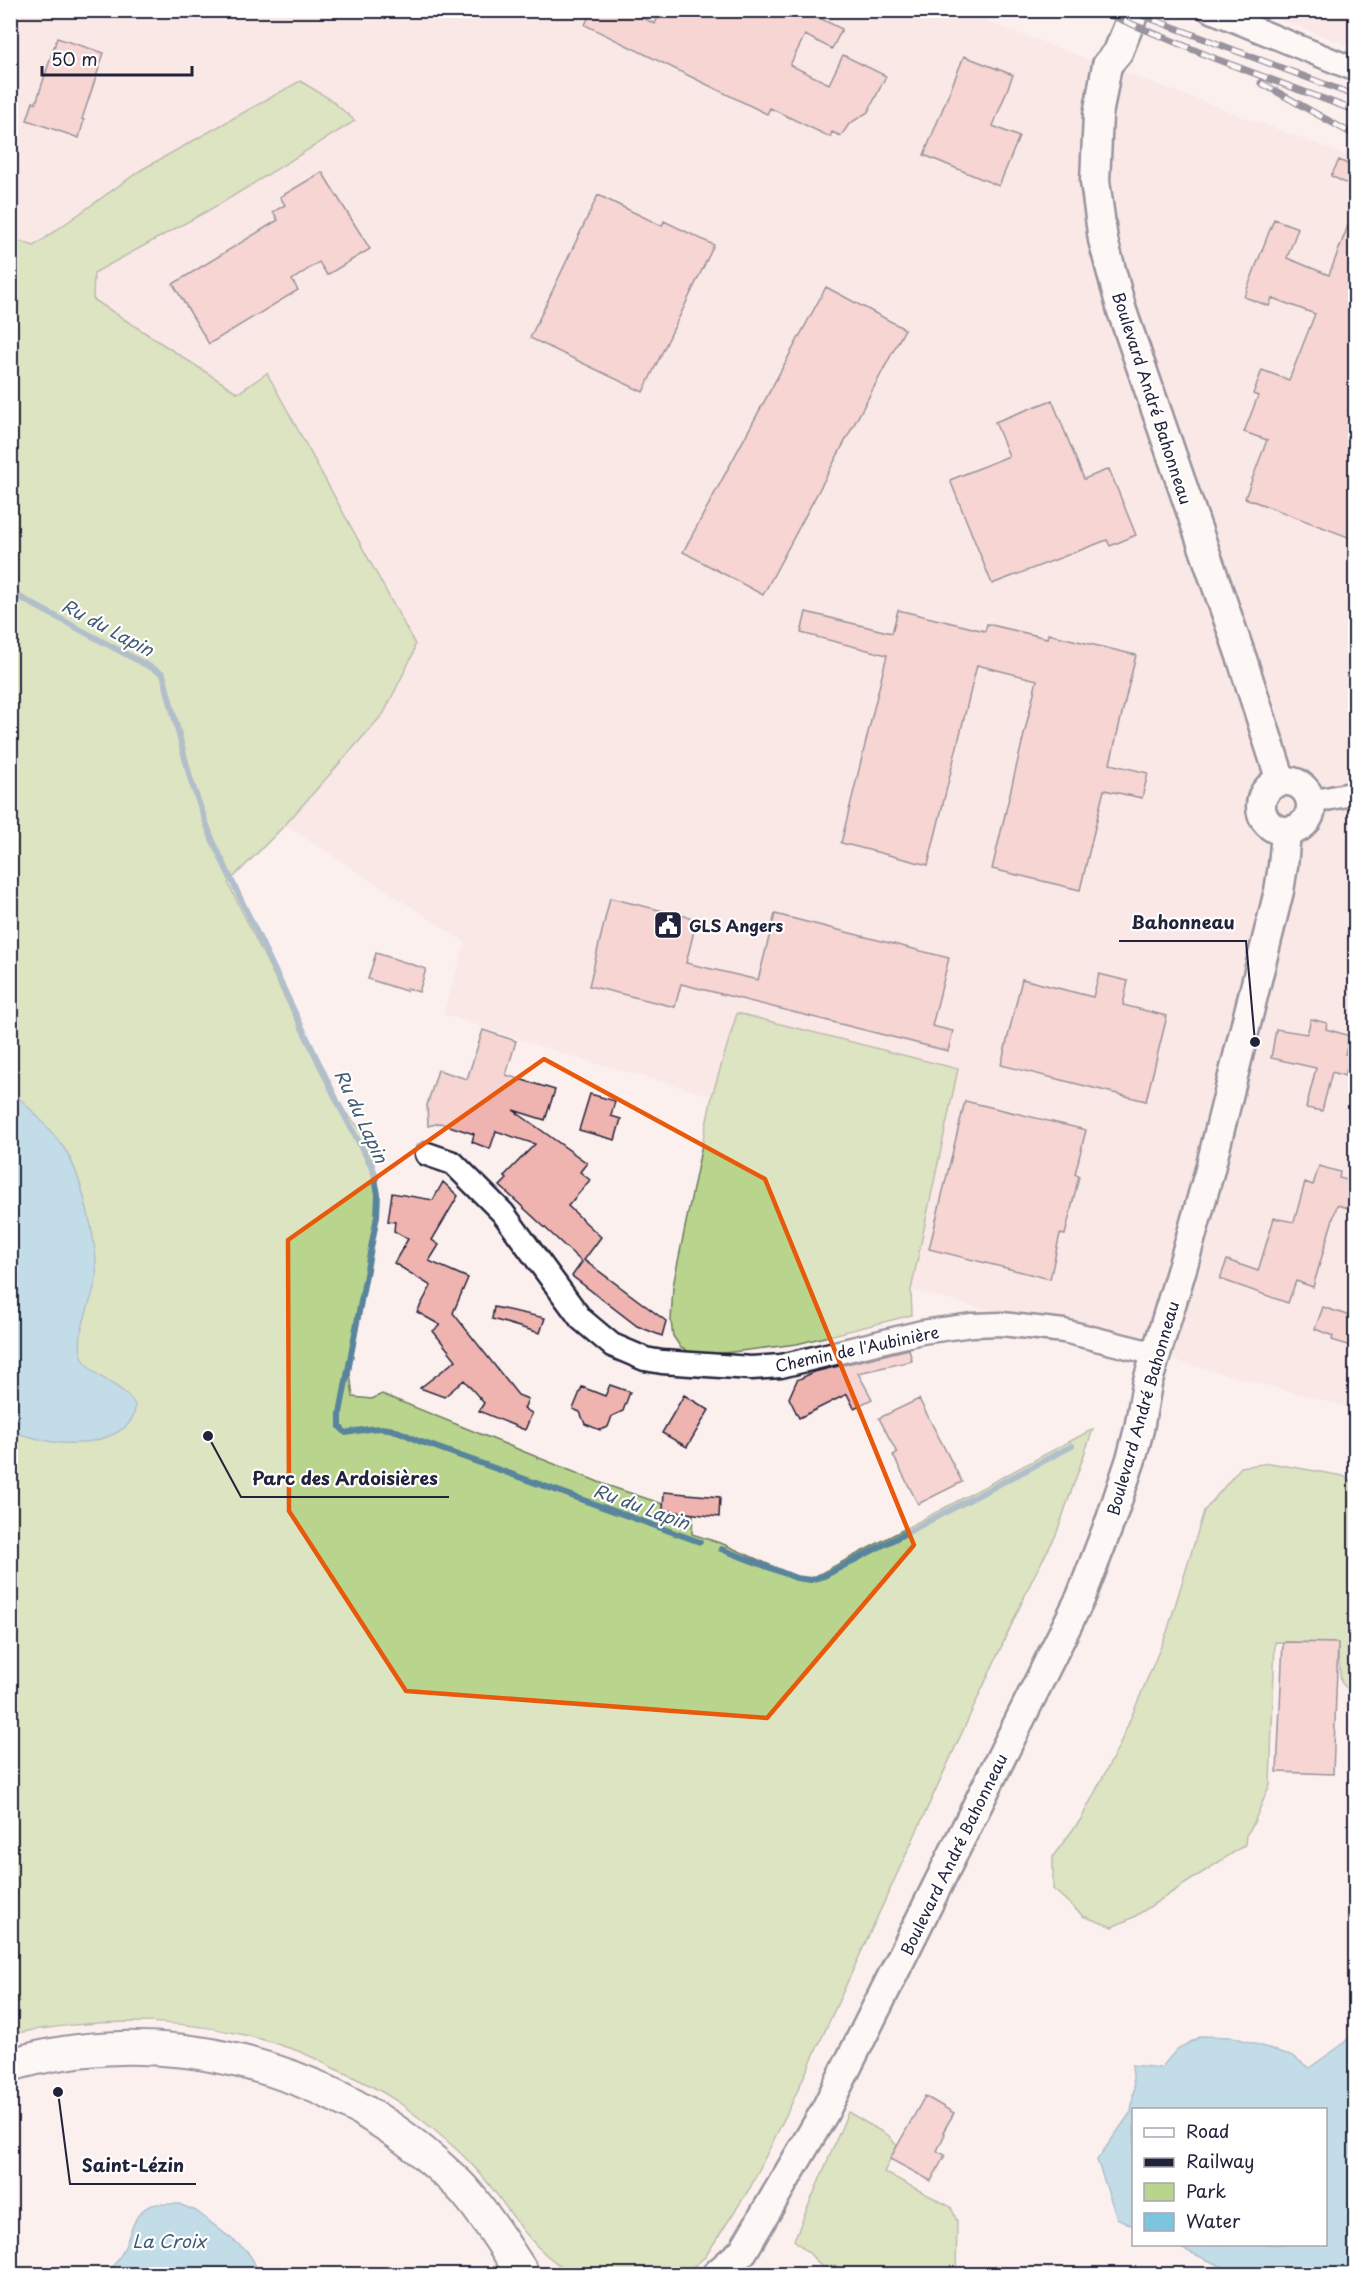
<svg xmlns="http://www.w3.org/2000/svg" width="1366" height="2285" viewBox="0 0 1366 2285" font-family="'Playpen Sans',sans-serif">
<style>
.built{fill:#f8dedc}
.green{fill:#b9d48c;stroke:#6e7b64;stroke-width:1.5}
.water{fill:#7dc5de;stroke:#59849d;stroke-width:1.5}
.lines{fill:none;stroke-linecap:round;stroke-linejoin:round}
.stream{stroke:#59849d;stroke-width:6}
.building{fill:#efb4b0;stroke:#22223b;stroke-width:1.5}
.minor-casing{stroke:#22223b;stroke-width:27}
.tertiary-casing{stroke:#22223b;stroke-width:33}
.secondary-casing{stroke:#22223b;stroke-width:36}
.minor{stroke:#fff;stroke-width:22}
.tertiary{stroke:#fff;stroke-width:28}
.secondary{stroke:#fff;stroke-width:32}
.rail-casing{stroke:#22223b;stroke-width:7}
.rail{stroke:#fff;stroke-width:4.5;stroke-dasharray:14;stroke-linecap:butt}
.marked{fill:none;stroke:#e8590c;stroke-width:4.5;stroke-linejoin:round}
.labels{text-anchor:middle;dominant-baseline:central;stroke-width:4.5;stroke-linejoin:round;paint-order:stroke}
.street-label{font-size:16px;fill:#22223b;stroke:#fff}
.poi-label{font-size:16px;font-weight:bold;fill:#22223b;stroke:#fff;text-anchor:start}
.water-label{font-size:18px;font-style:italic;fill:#425b74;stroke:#fff}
.leader{fill:none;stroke:#22223b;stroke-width:2}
.callout-dot{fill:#22223b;stroke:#fff;stroke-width:2}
.callout-label{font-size:18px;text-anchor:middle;font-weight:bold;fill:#22223b;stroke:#fff;stroke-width:4.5;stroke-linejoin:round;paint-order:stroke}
</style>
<rect width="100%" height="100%" fill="#fcf0ef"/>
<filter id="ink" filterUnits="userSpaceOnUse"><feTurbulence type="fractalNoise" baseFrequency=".0167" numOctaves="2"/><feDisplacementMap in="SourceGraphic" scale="12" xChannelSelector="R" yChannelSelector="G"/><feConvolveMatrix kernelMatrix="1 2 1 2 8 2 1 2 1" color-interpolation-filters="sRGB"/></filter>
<g filter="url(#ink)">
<path class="built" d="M11 11H959L1355 158V1409L911 1290 958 1069 737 1013 712 1096 569 1056 443 1014 465 942 285 825 384 713 413 654 415 644 267 373 238 393 93 299V273L220 204 354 120 330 99 300 81 141 170 34 246 11 238Z
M1258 11H1355V48Z"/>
<path class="green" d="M300 81 330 99 355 121 220 204 94 273 93 299 238 393 267 373 415 644 413 654 384 713 285 825 228 883 341 1111 346 1113 361 1130 378 1175 377 1205 350 1373 353 1397 372 1399 382 1394 606 1485 693 1514 692 1534 723 1544 797 1577 812 1578 1093 1429 1056 1535 1033 1578 790 2107 750 2188 705 2257 690 2269 674 2274C661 2276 585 2277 575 2273 530 2255 508 2203 476 2169 454 2145 428 2124 401 2104 380 2089 356 2078 333 2068 320 2061 306 2053 292 2049 199 2016 106 2016 11 2034V238L34 246 141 170Z
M737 1013 958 1069 911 1290 912 1315 797 1344 715 1354H696L681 1348 673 1336 671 1321 673 1286 712 1096Z
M1270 1463 1343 1476 1355 1484 1356 1601 1352 1606 1356 1607 1355 1706 1351 1693 1341 1682 1337 1643 1275 1642 1270 1784 1252 1827 1246 1835 1245 1845 1134 1917 1112 1927 1083 1916 1053 1889V1856L1081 1819 1119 1746 1167 1632 1204 1511 1241 1467Z
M848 2112 889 2136 897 2146 884 2172 951 2207 957 2221 956 2274H828L810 2254 794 2240Z"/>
<path class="water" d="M11 1090C30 1109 51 1129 66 1151 82 1177 101 1255 95 1284 90 1305 75 1336 82 1356 92 1380 123 1383 135 1405 136 1437 85 1445 60 1443 44 1442 27 1435 11 1432Z
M1355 2030V2274H1232L1225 2268 1174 2245 1326 2244V2110H1134L1133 2226 1117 2218 1097 2160 1131 2112 1134 2088 1132 2065 1161 2068 1177 2049 1202 2036 1233 2037 1293 2056 1309 2068 1343 2044Z
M157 2204H179L196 2211 247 2251 254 2262 255 2274H108C112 2266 119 2259 123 2251 132 2233 133 2207 157 2204Z"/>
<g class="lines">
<path class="stream" d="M10 592 163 674 191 781 212 839 340 1107 373 1169 378 1194 377 1216 340 1413V1427L346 1433C376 1427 388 1424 416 1440L700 1542
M721 1549 796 1578 811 1580 824 1576 1072 1446"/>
</g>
<path class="building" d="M592 10H627L655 24 661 10H803L842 29 832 49 805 35 790 65 829 84 843 55 886 76 868 112 849 124 841 136 832 132 830 137 770 108 767 114 585 25Z
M57 38 104 53 82 119 84 120 79 138 27 120 33 102 36 103Z
M964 56 1013 75 993 126 1019 137 999 186 924 155Z
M1339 160 1356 168V188L1331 176Z
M322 172 370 249 327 275 319 262 292 280 298 290 209 344 173 284 278 220 273 212 285 205 280 197Z
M598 195 662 226 664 221 714 245 643 392 530 338Z
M1354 210H1356V540L1245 498 1267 440 1244 432 1258 396 1253 394 1262 370 1289 380 1315 314 1272 298 1269 306 1244 297 1274 219 1298 228 1287 258 1329 275Z
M826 287 905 329 763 595 683 552Z
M1052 400 1084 479 1109 469 1136 535 1110 546 1107 540 992 584 950 480 1009 456 995 422Z
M898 610 985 631 987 624 1047 638 1048 634 1136 655 1110 764 1148 773 1142 798 1104 790 1080 890 992 869 1037 680 977 665 928 865 841 843 887 655 801 633 806 612 892 633Z
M610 898 697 919 686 963 758 980 775 914 949 958 932 1026 953 1031 948 1051 681 984 675 1007 589 986Z
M376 953 426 969 419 992 407 988 406 991 368 979Z
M1099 974 1128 981 1123 1005 1167 1016 1146 1101 1001 1065 1022 979 1093 997Z
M1311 1019 1327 1023 1326 1029 1350 1036 1345 1054 1350 1055 1345 1076 1332 1072 1322 1111 1306 1108 1316 1068 1271 1058 1276 1029 1307 1034Z
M483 1030 516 1041 506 1075 555 1090 545 1120 513 1110 587 1163 580 1172 590 1180 568 1206 601 1237 584 1260 666 1321 662 1336 637 1326 572 1276 582 1262 500 1186 507 1179 504 1176 535 1144 496 1131 490 1149 472 1142 474 1134 440 1123 428 1126 427 1105 438 1070 467 1079Z
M590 1094 615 1101 611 1116 621 1119 615 1140 579 1130Z
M965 1101 1086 1130 1075 1174 1079 1176 1065 1235 1060 1234 1050 1279 929 1249Z
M1319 1166 1340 1172 1339 1178 1356 1182V1210L1337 1205 1313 1287 1296 1281 1288 1303 1220 1279 1227 1260 1258 1271 1274 1218 1294 1222 1305 1182 1313 1185Z
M443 1182 458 1196 432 1240 439 1245 429 1261 468 1278 453 1313 518 1395 528 1399 524 1409 532 1413 525 1430 479 1411 484 1403 464 1380 444 1397 420 1388 456 1360 433 1331 440 1325 417 1312 431 1286 394 1263 408 1239 394 1231 395 1222 388 1221 392 1193 433 1200Z
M494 1307 545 1318 540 1333 492 1319Z
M1323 1307 1356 1318V1348L1332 1340 1333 1336 1315 1329Z
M909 1349 912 1361 858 1373 872 1399 854 1408 847 1394 799 1418 789 1398 797 1380 814 1372Z
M610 1385 630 1392 623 1411 612 1416 608 1427 600 1430 585 1424 580 1412 573 1409 582 1387 605 1396Z
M684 1395 709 1410 687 1447 662 1433Z
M919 1399 962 1482 918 1504 893 1455 897 1453 879 1418Z
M664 1492 720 1497 719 1517 663 1510Z
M1283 1642 1338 1643 1333 1774 1277 1772Z
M925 2096 954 2113 943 2132 945 2134 937 2151 945 2155 931 2181 890 2159Z"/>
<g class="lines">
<g class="minor-casing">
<path id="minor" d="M1209 10 1356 70
M1311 802 1356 793
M427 1154 453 1163 503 1213 581 1319 612 1345 645 1359 662 1362 751 1368 781 1366 922 1332 972 1325 1002 1324 1064 1331 1156 1354"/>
</g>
<g class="tertiary-casing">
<path id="tertiary" d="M1135 10 1118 52 1107 65 1098 115 1095 181 1103 240 1122 311 1242 659 1281 781
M1261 806a25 25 0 1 1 50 0a25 25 0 1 1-50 0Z
M717 2274 743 2251 824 2113 1081 1597 1111 1519 1132 1456 1139 1429 1147 1384 1183 1265 1209 1173 1279 891 1283 866 1286 832"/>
</g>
<g class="secondary-casing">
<path id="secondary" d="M10 2065C154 2022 322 2062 433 2161 445 2172 459 2183 469 2196 489 2220 506 2248 523 2274"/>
</g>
<use href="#minor" class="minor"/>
<use href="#tertiary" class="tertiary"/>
<use href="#secondary" class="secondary"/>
<g class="rail-casing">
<path id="rail" d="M1098 10 1216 59 1356 111
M1128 10 1356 96
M1261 83 1356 136"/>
</g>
<use href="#rail" class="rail"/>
</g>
</g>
<path d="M0 0H1366V2285H0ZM544 1059 765 1179 914 1545 767 1718 406 1691 289 1511 288 1240Z" fill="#fcf0ef" fill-opacity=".55" fill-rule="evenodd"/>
<path class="marked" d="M544 1059 765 1179 914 1545 767 1718 406 1691 289 1511 288 1240Z"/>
<defs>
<g id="civic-square" transform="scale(1.5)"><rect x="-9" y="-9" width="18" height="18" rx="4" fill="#22223b" stroke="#fff"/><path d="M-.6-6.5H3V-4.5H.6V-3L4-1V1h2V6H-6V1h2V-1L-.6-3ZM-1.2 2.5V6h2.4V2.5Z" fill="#fff"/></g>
</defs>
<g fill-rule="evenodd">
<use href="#civic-square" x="668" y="925"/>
</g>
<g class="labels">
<g class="street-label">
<text transform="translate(1153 398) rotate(72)">Boulevard André Bahonneau</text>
<text transform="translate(857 1348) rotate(-12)">Chemin de l'Aubinière</text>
<text transform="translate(1142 1408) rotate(-74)">Boulevard André Bahonneau</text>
<text transform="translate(953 1854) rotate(-64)">Boulevard André Bahonneau</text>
</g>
<g class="poi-label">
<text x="689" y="925">GLS Angers</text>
</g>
<g class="water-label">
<text transform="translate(108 627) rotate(28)">Ru du Lapin</text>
<text transform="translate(362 1116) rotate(65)">Ru du Lapin</text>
<text transform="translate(642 1506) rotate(20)">Ru du Lapin</text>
<text x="169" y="2240">La Croix</text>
</g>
</g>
<path class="leader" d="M1255 1042L1246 941H1119M208 1436L241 1497H449M58 2092L70 2184H196"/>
<g class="callout-dot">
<circle cx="1255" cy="1042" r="6"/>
<circle cx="208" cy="1436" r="6"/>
<circle cx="58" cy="2092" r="6"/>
</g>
<g class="callout-label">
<text x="1183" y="929">Bahonneau</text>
<text x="345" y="1485">Parc des Ardoisières</text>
<text x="133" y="2172">Saint-Lézin</text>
</g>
<rect width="1366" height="2285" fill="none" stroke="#fff" stroke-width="36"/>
<rect x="18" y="18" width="1330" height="2249" fill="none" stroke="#22223b" stroke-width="2" filter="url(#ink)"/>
<rect x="1132" y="2108" width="195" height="138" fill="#ffffff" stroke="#a7a7b1" stroke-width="1.5"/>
<rect x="1144" y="2128" width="30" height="9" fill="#ffffff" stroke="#a7a7b1" stroke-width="1.5"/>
<text x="1186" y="2138" font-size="18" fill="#22223b">Road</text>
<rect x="1144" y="2158" width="30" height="9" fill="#22223b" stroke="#a7a7b1" stroke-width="1.5"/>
<text x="1186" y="2168" font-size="18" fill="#22223b">Railway</text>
<rect x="1144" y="2183" width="30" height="18" fill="#b9d48c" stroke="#a7a7b1" stroke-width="1.5"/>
<text x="1186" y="2198" font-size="18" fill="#22223b">Park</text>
<rect x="1144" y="2213" width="30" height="18" fill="#7dc5de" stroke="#a7a7b1" stroke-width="1.5"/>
<text x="1186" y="2228" font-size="18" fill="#22223b">Water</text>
<path d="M42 66v9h150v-9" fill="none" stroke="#22223b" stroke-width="3"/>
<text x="51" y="66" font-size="18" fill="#22223b" stroke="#ffffff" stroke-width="4.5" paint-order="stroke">50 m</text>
</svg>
